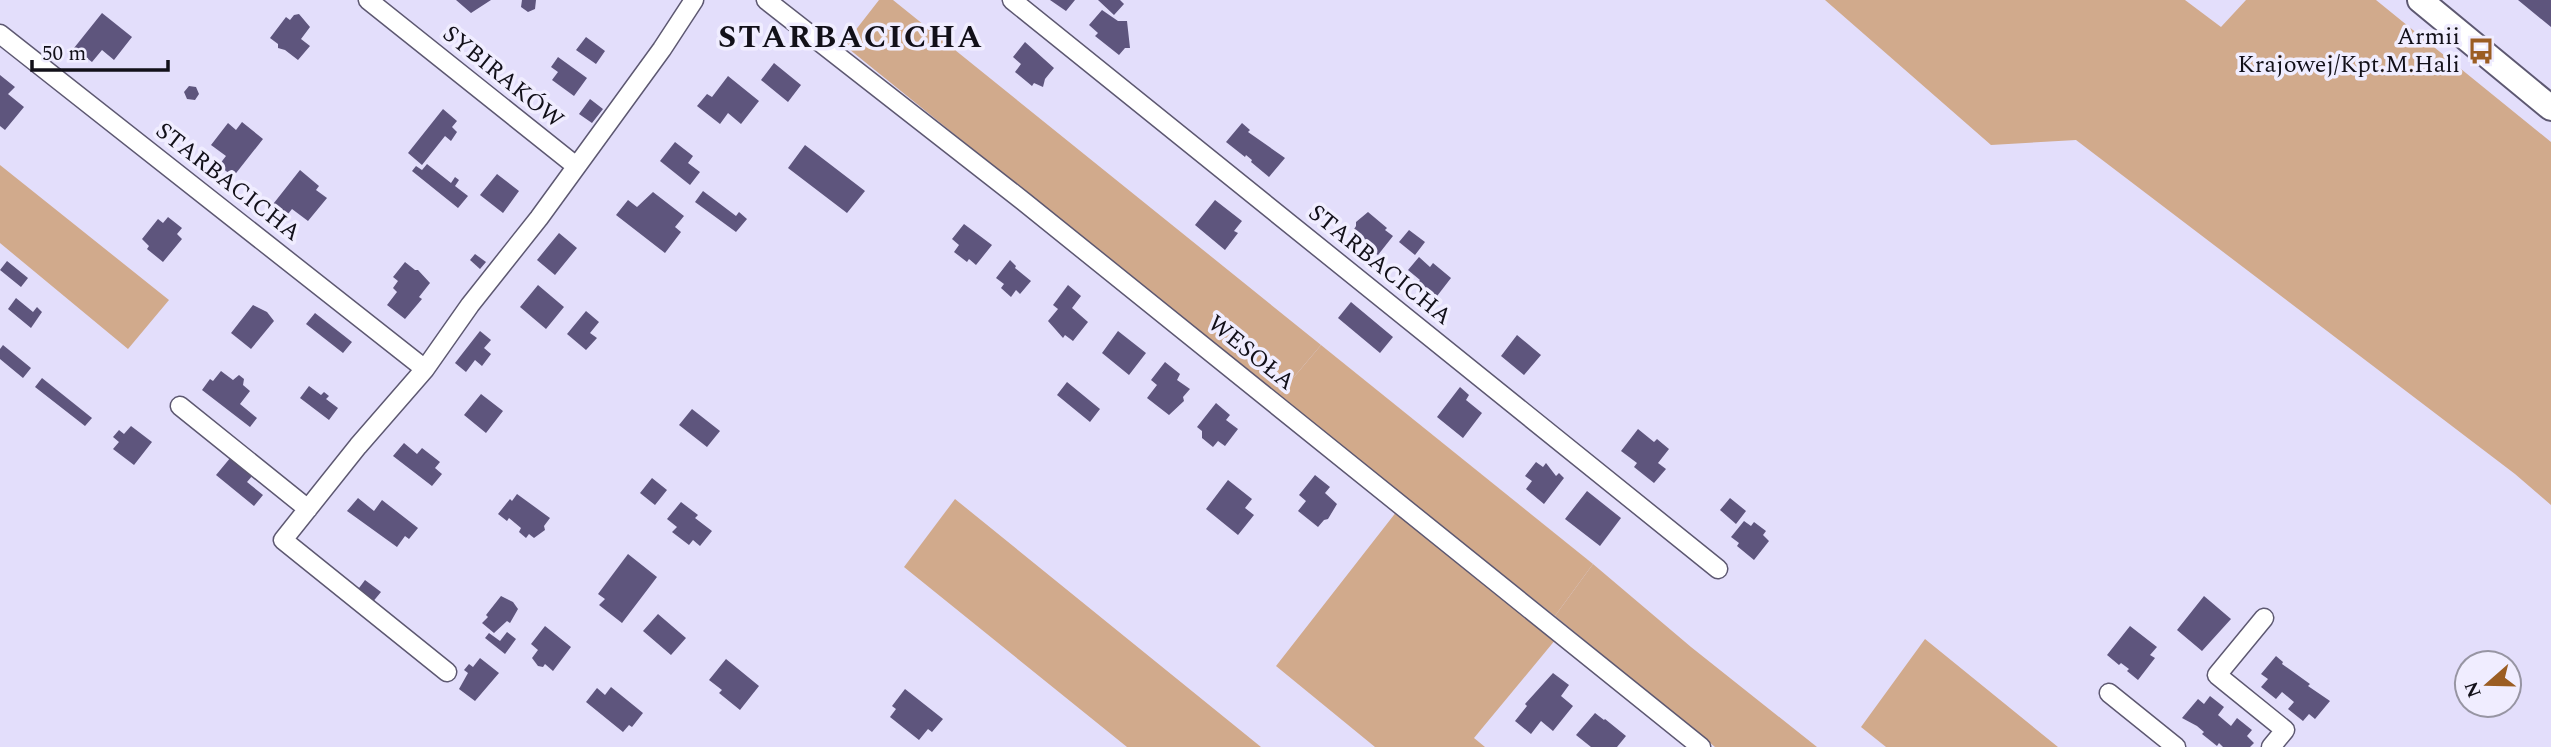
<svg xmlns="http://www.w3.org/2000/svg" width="2551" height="747" viewBox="0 0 2551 747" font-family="Spectral,serif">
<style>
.green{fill:#d1aa8c}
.forest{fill:#d2aa8b}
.building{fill:#5e557d}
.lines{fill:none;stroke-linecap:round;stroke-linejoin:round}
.street-casing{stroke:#5d5871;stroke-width:21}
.secondary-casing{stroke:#5d5871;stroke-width:28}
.street{stroke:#fff;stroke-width:18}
.secondary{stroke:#fff;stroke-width:24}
.labels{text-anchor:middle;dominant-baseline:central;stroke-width:7;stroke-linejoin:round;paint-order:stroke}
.poi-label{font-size:24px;fill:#121019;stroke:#f0edff;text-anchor:end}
.street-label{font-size:24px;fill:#121019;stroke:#f0edff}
.district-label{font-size:32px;font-weight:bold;letter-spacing:2px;fill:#121019;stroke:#f0edff}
</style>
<rect width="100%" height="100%" fill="#e3defb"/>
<path class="green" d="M879 0H893L1321 345 1278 396 844 45Z
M1825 0H2185L2221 27 2246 0H2376L2551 142V505L2515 474 2076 140 1991 145Z
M0 165 169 300 128 349 0 243Z
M955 499 1261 747H1127L904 567Z
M1397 511 1556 639 1474 738 1485 747H1375L1276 666Z
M1593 564 1691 647 1817 747H1715L1555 616Z
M1925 639 2058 747H1886L1861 727Z"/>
<path class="forest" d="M1321 345 1593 564 1555 616 1278 396Z"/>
<path class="building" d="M456 0H491L471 13Z
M522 0H536L535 9 528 12 521 7Z
M1050 0H1075L1066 11Z
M1098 0H1120L1124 4 1114 15Z
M2518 0H2551V27Z
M1102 10 1118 21H1127L1130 48H1125L1119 55 1095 36 1098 33 1089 25Z
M102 13 132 37 114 60 102 50 92 62 74 48Z
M299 14 310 27 301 39 310 46 298 60 285 50 278 48V44L270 38 286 17 290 20 294 15Z
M586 37 605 51 596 64 576 50Z
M1025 42 1054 68 1045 79 1043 87 1034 83 1032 86 1015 72 1021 64 1013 57Z
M558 57 587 78 574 96 552 80 558 72 551 67Z
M774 63 801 85 788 102 761 80Z
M0 75 15 87 8 94 24 107 5 130 0 126Z
M728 76 759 101 741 124 728 113 720 124 697 106 707 94 712 97Z
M189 86 196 87 199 94 195 100 187 99 184 92Z
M590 99 603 109 592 123 579 114Z
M443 109 457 121 452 127 457 132 451 141 445 136 422 165 408 153Z
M242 122 263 139 233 177 219 165 226 156 211 145 228 123 236 130Z
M1242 123 1250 130 1248 132 1285 158 1269 177 1251 162 1252 160 1246 155 1245 157 1226 142Z
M675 142 693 156 688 163 700 172 690 185 660 161Z
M805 145 865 191 847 213 788 168Z
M427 164 451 183 455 177 459 180 455 186 468 196 458 208 412 171 416 166 422 170Z
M300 170 319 186 316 190 327 198 308 221 292 209 284 219 270 208Z
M497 174 519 191 503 213 480 195Z
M703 191 736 216 739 212 747 219 736 232 695 202Z
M653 192 684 216 675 227 681 232 665 253 616 215 628 200 637 207Z
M1215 200 1242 221 1234 231 1238 233 1225 250 1195 225Z
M1368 212 1387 228 1385 230 1393 236 1378 255 1360 244 1364 240 1353 231 1356 226V222Z
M168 217 182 228 177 234 182 239 163 262 147 249 149 246 142 239 158 219 163 223Z
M964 224 992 245 976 265 969 259 967 262 954 252 959 245 952 239Z
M1409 230 1425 242 1415 255 1399 242Z
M559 233 577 248 555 275 537 260Z
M475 254 486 262 480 269 470 260Z
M1419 257 1430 267 1433 263 1451 278 1434 300 1423 294 1422 290 1416 285 1420 280 1408 270Z
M1010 260 1016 266 1015 268 1031 281 1020 294 1016 290 1011 297 1001 288 1004 284 996 278Z
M7 261 28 278 21 287 0 270Z
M405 262 415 270H418L430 283 419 297 422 299 405 319 387 305 397 292 393 288 398 281 393 277Z
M538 285 564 307 546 329 520 307Z
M1068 285 1081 296 1072 308 1088 322 1073 341 1065 335 1063 338 1048 321 1058 309 1053 305Z
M16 298 33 312 37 307 42 312 31 328 8 309Z
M1351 302 1393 337 1380 353 1338 318Z
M253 305 267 312 274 321 251 349 231 333Z
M586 311 599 322 590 333 597 338 586 350 567 334Z
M315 313 352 342 343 353 306 324Z
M480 331 491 340 484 348 491 354 482 366 475 360 466 372 455 363Z
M1118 331 1146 353 1129 375 1102 353Z
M1517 335 1541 355 1524 375 1501 356Z
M3 345 31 368 23 378 0 359V349Z
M1165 362 1180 374 1177 380 1190 389 1183 397 1184 401 1169 415 1147 398 1157 385 1151 380Z
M221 371 233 380 239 375 244 379 243 385 250 391 240 404 257 418 250 427 202 390 210 379 213 381Z
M42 378 92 418 85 426 35 387Z
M1067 382 1100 409 1090 422 1057 395Z
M309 386 321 395 324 392 329 396 326 399 338 408 329 420 300 398Z
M1460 387 1469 395 1466 400 1482 413 1463 438 1437 417Z
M481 394 503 411 486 433 464 415Z
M1216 403 1230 415 1226 420 1238 429 1225 446 1218 441 1213 447 1202 438V431L1197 427Z
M692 409 720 431 707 447 679 425Z
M131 426 152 442 134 465 113 449 119 442 113 437 119 430 124 434Z
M1638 429 1654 442 1657 439 1669 449 1658 463 1666 469 1654 483 1634 467 1637 463 1621 451Z
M404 443 417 454 422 448 440 462 435 468 442 474 432 486 393 456Z
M231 457 253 475 247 482 263 495 254 506 216 475Z
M1536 462 1543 467 1546 463 1556 476 1559 473 1564 478 1544 504 1526 489 1532 481 1525 476Z
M1315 475 1330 487 1325 493 1337 504 1328 519 1324 520 1318 527 1298 511 1306 501 1299 495Z
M652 478 667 490 655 505 640 493Z
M1228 480 1252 499 1245 508 1254 515 1238 535 1206 509Z
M1587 491 1621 518 1600 546 1565 519Z
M517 494 550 518 544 526 545 530 534 538 529 534 526 538 519 532 521 528 509 518 507 521 498 514 510 499 512 501Z
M358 498 374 511 382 500 418 528 409 539 405 536 397 547 347 511Z
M1730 498 1746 511 1736 524 1720 510Z
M681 502 698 515 695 518 712 531 700 546 693 540 689 545 672 532 677 527 667 519Z
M1744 521 1751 526 1754 522 1766 531 1763 535 1769 541 1754 560 1737 546 1739 543 1731 537Z
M628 554 657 577 622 623 599 605 605 599 598 594Z
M365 580 381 592 371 604 356 592Z
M501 596 513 602 518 609 510 623 507 621 494 633 482 623 488 617 486 615Z
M2204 596 2231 619 2202 651 2177 630Z
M658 614 686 638 671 655 643 631Z
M545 626 571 647 553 671 545 664 543 667 538 666 532 658 538 650 531 644Z
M2130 626 2157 647 2150 655 2155 658 2138 680 2127 671 2129 669 2121 663 2119 665 2107 655Z
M507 632 516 639 505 654 485 638 489 633 500 641Z
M2276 656 2283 662 2282 664 2310 684 2308 686 2330 701 2315 719 2309 714 2303 721 2288 709 2294 702 2282 692 2276 699 2261 687 2268 679 2261 674Z
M480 658 499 673 475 701 459 689 468 673 464 670 469 664 473 667Z
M726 659 759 686 740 710 719 693 722 690 709 680Z
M1553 673 1569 685 1561 696 1573 706 1553 731 1541 721 1531 734 1515 721 1527 706 1525 704Z
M611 687 643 713 632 727 629 725 623 732 586 702 597 688 605 695Z
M905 689 943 719 932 732 928 729 919 740 890 717 896 709 892 706Z
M2210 696 2224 707 2218 715 2231 726 2237 718 2252 730 2247 736 2254 743 2250 747H2223L2219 743 2217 746 2202 734 2204 732 2197 726 2182 718 2198 699 2204 704Z
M1595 713 1604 720 1605 719 1626 736 1617 747H1591L1576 735Z"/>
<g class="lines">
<g class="street-casing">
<path id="street" d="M368 0 576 166
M766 0 1023 201 1701 747
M1012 0 1718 569
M0 34 425 369
M180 406 308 509
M2264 618 2217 675 2285 730 2271 747
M447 672 283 540 358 446 425 369 470 305 539 218 662 49 694 0
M2109 693 2176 747"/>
</g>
<g class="secondary-casing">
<path id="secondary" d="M2420 0 2551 108"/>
</g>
<use href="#street" class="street"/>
<use href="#secondary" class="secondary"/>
</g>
<defs>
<g id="bus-bare" transform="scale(2.1)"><path d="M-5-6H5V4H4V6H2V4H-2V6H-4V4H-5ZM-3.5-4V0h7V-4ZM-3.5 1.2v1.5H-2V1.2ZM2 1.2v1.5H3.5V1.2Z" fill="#9b5d23" stroke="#f0edff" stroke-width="2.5" paint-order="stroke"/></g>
</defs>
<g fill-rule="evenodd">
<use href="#bus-bare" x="2481" y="51"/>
</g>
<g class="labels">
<g class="poi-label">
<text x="2460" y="37">Armii<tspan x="2460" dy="28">Krajowej/Kpt.M.Hali</tspan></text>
</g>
<g class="street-label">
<text transform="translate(503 77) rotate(39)">SYBIRAKÓW</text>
<text transform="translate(228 182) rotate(38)">STARBACICHA</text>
<text transform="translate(1380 265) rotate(39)">STARBACICHA</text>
<text transform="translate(1251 353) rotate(39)">WESOŁA</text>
</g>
<g class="district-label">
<text x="851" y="37">STARBACICHA</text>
</g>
</g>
<g transform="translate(2488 684) rotate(250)"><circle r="33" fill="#f0edff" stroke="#9795a3" stroke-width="2"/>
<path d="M0-5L12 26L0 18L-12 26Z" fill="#9b5d23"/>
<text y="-10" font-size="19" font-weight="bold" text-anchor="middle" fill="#121019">N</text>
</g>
<path d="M32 60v10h136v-10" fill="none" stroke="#121019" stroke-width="3.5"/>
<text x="42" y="60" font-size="21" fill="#121019" stroke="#f0edff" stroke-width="5" paint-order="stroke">50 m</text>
</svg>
